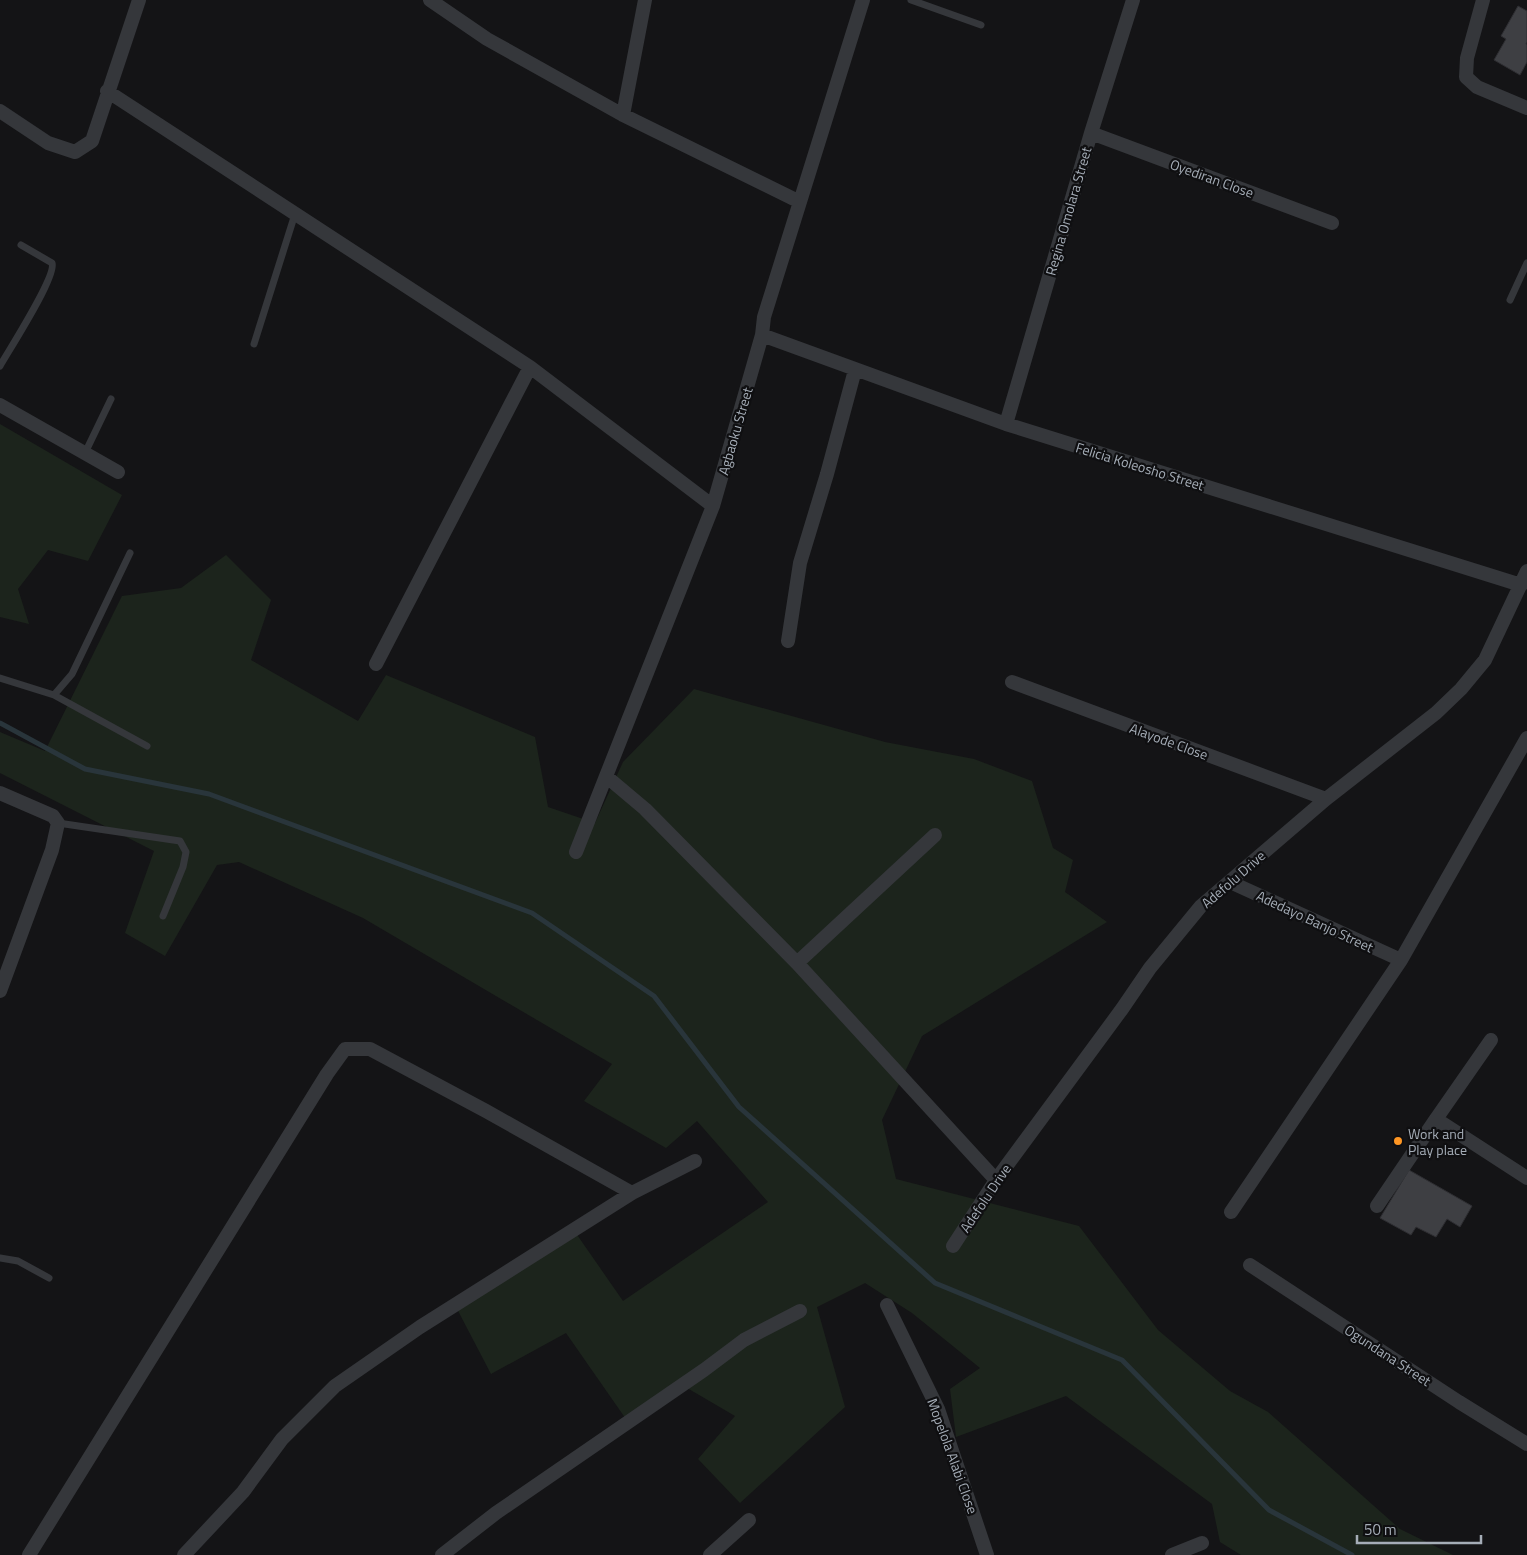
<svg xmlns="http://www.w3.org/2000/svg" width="1527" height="1555" viewBox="0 0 1527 1555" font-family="'Titillium Web',sans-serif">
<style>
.green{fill:#1c241c}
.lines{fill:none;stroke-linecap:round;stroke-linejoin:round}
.stream{stroke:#29353b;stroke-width:5}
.building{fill:#3e3f43;stroke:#2e2e32}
.service{stroke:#35373b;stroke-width:7}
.minor{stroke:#35373b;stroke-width:14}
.poi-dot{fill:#ff9623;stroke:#0f0f11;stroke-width:2}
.labels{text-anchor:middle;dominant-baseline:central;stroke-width:4.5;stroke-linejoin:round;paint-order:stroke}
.street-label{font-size:14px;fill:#a5adb7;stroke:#0f0f11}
.poi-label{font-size:14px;fill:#a5adb7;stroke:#0f0f11;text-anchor:start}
</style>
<rect width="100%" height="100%" fill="#141416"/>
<path class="green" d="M0 424 122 495 88 561 48 550 18 589 29 624 0 617Z
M226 555 271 600 251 660 358 721 386 675 535 737 548 807 595 823 623 762 694 689 885 742 974 759 1032 781 1053 848 1073 860 1065 892 1107 922 922 1036 882 1120 896 1179 1079 1226 1158 1330 1230 1391 1268 1412 1400 1529 1453 1555H1241L1220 1542 1212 1504 1066 1396 956 1437 950 1389 980 1368 912 1313 865 1283 817 1307 845 1407 740 1503 698 1459 735 1416 682 1385 628 1422 566 1333 491 1374 456 1307 573 1229 623 1301 768 1202 697 1121 666 1148 584 1101 612 1064 363 918 239 862 217 865 165 956 125 933 154 851 0 773V732L45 751 122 596 181 588Z"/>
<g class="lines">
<path class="stream" d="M0 723 85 769 209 794 532 913 654 996 739 1107 935 1283 1122 1360 1269 1510 1352 1555"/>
</g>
<path class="building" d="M1518 6 1527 11V42L1526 44 1527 45V62L1520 75 1494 60 1506 39 1501 36Z
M1409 1170 1472 1206 1460 1227 1447 1219 1436 1237 1416 1227 1411 1235 1380 1218Z"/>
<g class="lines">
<path class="service" d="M911 0 981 25
M1510 300 1527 263
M254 344 295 214
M0 366C9 350 57 276 52 263L21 245
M85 453 111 399
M0 678 54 695 72 674 130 553
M54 695 147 746
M58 823 180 841 186 852 183 867 163 916
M0 1258 18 1261 49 1278"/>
<path class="minor" d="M430 0 487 39 623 115 800 202
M1483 0 1467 58 1466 77 1477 87 1527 108
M107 91 530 367 713 506
M0 111 48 143 75 152 92 141 139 0
M623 115 645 0
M1091 133 1332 223
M762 335 1006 424 1521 585
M0 405 118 472
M1006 424 1091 133 1133 0
M788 641 800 563 827 474 855 370
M376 664 530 367
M1012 682 1326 799
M607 777 645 809 797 963 996 1180
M0 793 53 816 58 823 52 850 0 991
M576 852 713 506 762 335 764 317 863 0
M1230 882 1401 960
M797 963 935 835
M1491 1040 1436 1119 1527 1178
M1377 1206 1436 1119
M1231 1212 1401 960 1527 738
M953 1246 996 1180 1122 1009 1150 968 1201 906 1326 799 1436 713 1461 689 1485 660 1527 571
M1250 1265 1459 1402 1527 1444
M887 1305 938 1409 987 1555
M29 1555 327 1074 345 1049H370L486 1111 632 1193
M184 1555 243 1492 282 1439 335 1386 420 1327 632 1193 695 1161
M442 1555 496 1513 704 1370 744 1340 800 1311
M710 1555 749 1520
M1172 1555 1202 1543"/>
</g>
<circle class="poi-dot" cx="1398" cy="1141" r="5"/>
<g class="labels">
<g class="street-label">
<text transform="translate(1212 178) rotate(20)">Oyediran Close</text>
<text transform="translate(1068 211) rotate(-74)">Regina Omolara Street</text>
<text transform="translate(735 431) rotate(-74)">Agbaoku Street</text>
<text transform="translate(1140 466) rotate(17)">Felicia Koleosho Street</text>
<text transform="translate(1169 741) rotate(20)">Alayode Close</text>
<text transform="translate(1233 879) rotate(-41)">Adefolu Drive</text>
<text transform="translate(1315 921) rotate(25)">Adedayo Banjo Street</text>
<text transform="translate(985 1198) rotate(-56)">Adefolu Drive</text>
<text transform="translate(1388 1355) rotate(33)">Ogundana Street</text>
<text transform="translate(953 1456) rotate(70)">Mopelola Alabi Close</text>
</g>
<g class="poi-label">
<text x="1408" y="1133">Work and<tspan x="1408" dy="16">Play place</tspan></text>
</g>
</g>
<path d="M1357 1535v8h124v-8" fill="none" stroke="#a5adb7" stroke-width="2.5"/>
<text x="1364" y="1535" font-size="15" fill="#a5adb7" stroke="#0f0f11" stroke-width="4" paint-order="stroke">50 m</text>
</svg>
